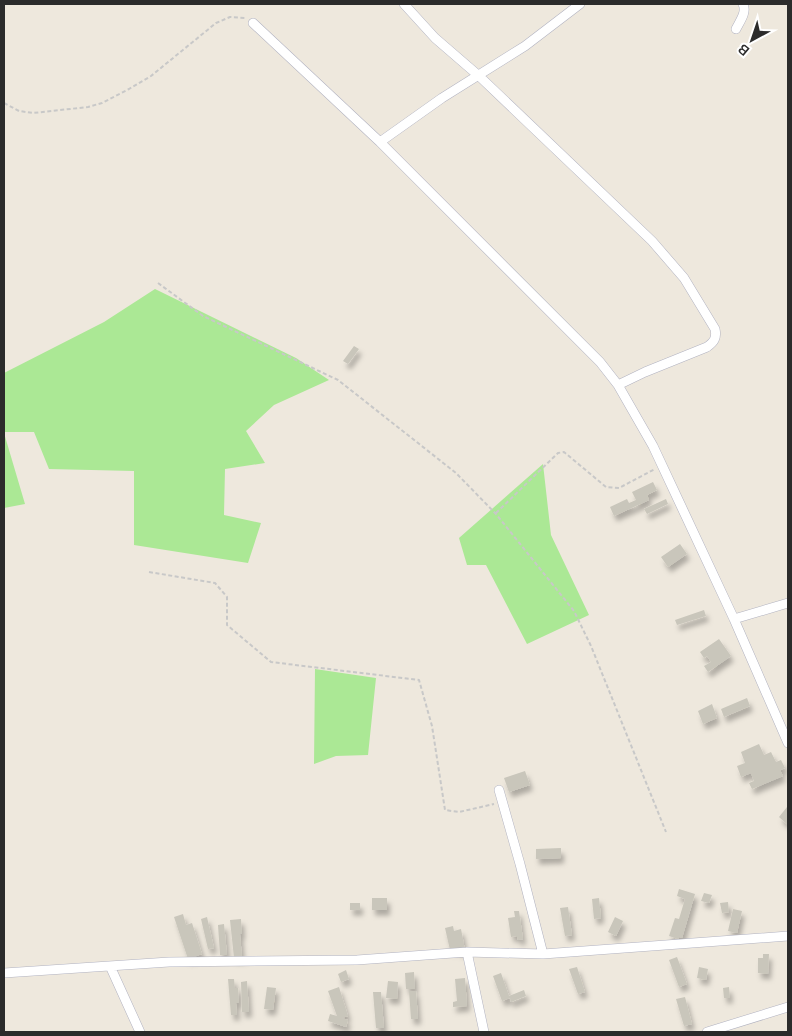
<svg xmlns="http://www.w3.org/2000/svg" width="792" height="1036" viewBox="0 0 792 1036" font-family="'Nunito Sans',sans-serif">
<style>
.green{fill:#abe895}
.building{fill:#c9c6bb;filter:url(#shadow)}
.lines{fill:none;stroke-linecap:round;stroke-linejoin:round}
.street-casing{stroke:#b1b2c0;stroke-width:10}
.path{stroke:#c8c8c8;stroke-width:2;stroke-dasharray:4 2.5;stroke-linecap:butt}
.street{stroke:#fff;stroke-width:9}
</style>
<defs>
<filter id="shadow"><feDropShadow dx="3" dy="5.5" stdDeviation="2.5" flood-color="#0004"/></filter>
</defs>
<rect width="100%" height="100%" fill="#eee8dd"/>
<path class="green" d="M155 289 296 358 329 380 274 405 246 431 265 463 225 469 224 515 261 523 248 563 134 545V471L49 469 34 432H4V373L104 322Z
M4 433 25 504 4 508Z
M543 464 551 535 589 615 527 644 486 565H467L459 538Z
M315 669 376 678 368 755 336 756 314 764Z"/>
<path class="building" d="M354 346 359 349 348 364 343 361Z
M653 482 657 490 647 495 649 500 614 516 610 507 627 499 629 503 636 500 632 492Z
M666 499 668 504 647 514 644 509Z
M680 544 687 554 668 567 661 557Z
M704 610 706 616 677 625 675 620Z
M719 639 731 656 708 672 704 666 711 662 707 656 704 658 700 652Z
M747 698 750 706 724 717 721 709Z
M712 704 717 718 703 724 698 711Z
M759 744 764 755 771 752 776 762 781 760 785 768 780 770 783 776 752 789 749 783 754 781 751 773 741 777 737 766 745 763 741 752Z
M525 771 530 785 509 792 504 778Z
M787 807 788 808V825L779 817Z
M561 848V858L536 859V849Z
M679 889 695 894 682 938 679 937 678 939 669 936 675 918 679 919 685 899 677 896Z
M704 893 712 895 709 903 701 901Z
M372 898H387V910H372Z
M599 898 601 918 594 919 592 899Z
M728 902 729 912 722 913 720 903Z
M350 903H360V910H350Z
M568 907 572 935 565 936 560 908Z
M733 909 742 911 737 933 728 931Z
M514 911H519L523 939 518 940 517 936 511 937 508 918 515 917Z
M183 914 186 925 192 923 202 954 188 959 174 917Z
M207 917 214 948 208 949 201 919Z
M615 917 623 921 616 936 608 932Z
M241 919 242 934H240L242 958H234L230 920Z
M224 924 227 955H220L218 925Z
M453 926 454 931 461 929 465 950 459 952 458 948 450 950 445 928Z
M763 954H769L768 974 758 973V958H763Z
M677 957 687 984 679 987 669 960Z
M577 967 585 992 578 994 569 969Z
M699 967 708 969 706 980 697 978Z
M346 970 349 979 341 982 338 974Z
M414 972 415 989H406L405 973Z
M501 973 509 996 524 990 526 996 511 1002 510 998 502 1001 493 976Z
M465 978 467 1006 453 1007V1002L457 1001 455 979Z
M228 979H234L235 988H238L239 1003H236L237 1015H231Z
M247 981 249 1012H242L241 982Z
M388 981 398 982 397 999 386 998Z
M267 987 276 988 273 1010 264 1009Z
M339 987 348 1016 342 1018 348 1020 346 1027 328 1021 330 1014 337 1016 328 991Z
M729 987 730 998H724L723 988Z
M409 991H416L418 1019H411Z
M373 992H381L384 1028H376Z
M685 997 692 1024 684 1026 676 999Z"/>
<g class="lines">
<g class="street-casing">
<path id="street" d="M404 4 435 38 479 76 652 241 684 278 715 329C717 338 714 342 707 347L645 372 618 385
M253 23 380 142 600 362 618 385 653 446 734 619 788 743
M736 29C740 21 747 12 743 4
M380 142 442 98 525 46 580 4
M734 619 788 603
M499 790 520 864 543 954
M467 952 484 1032
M110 966 140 1032
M4 973 169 962 357 960 467 952 543 954 788 936
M707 1032 788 1007"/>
</g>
<path class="path" d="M4 103 19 111 33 113 88 107 102 103 129 89 151 76 216 23 230 17 245 18
M158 283 203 316 338 380 456 473 496 514 574 611 591 646 666 832
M496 513 558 453 564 452 606 487 619 488 655 469
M149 572 215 583 227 597V625L271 662 419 680 432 726 445 810 459 812 494 804"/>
<use href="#street" class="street"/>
</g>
<rect width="792" height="1036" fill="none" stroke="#2b2b2b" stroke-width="10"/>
<g transform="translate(752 40) rotate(220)" stroke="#ffffff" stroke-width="4" paint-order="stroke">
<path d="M0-4L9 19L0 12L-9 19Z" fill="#2b2b2b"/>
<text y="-8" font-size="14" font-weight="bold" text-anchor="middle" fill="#2b2b2b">B</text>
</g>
</svg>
